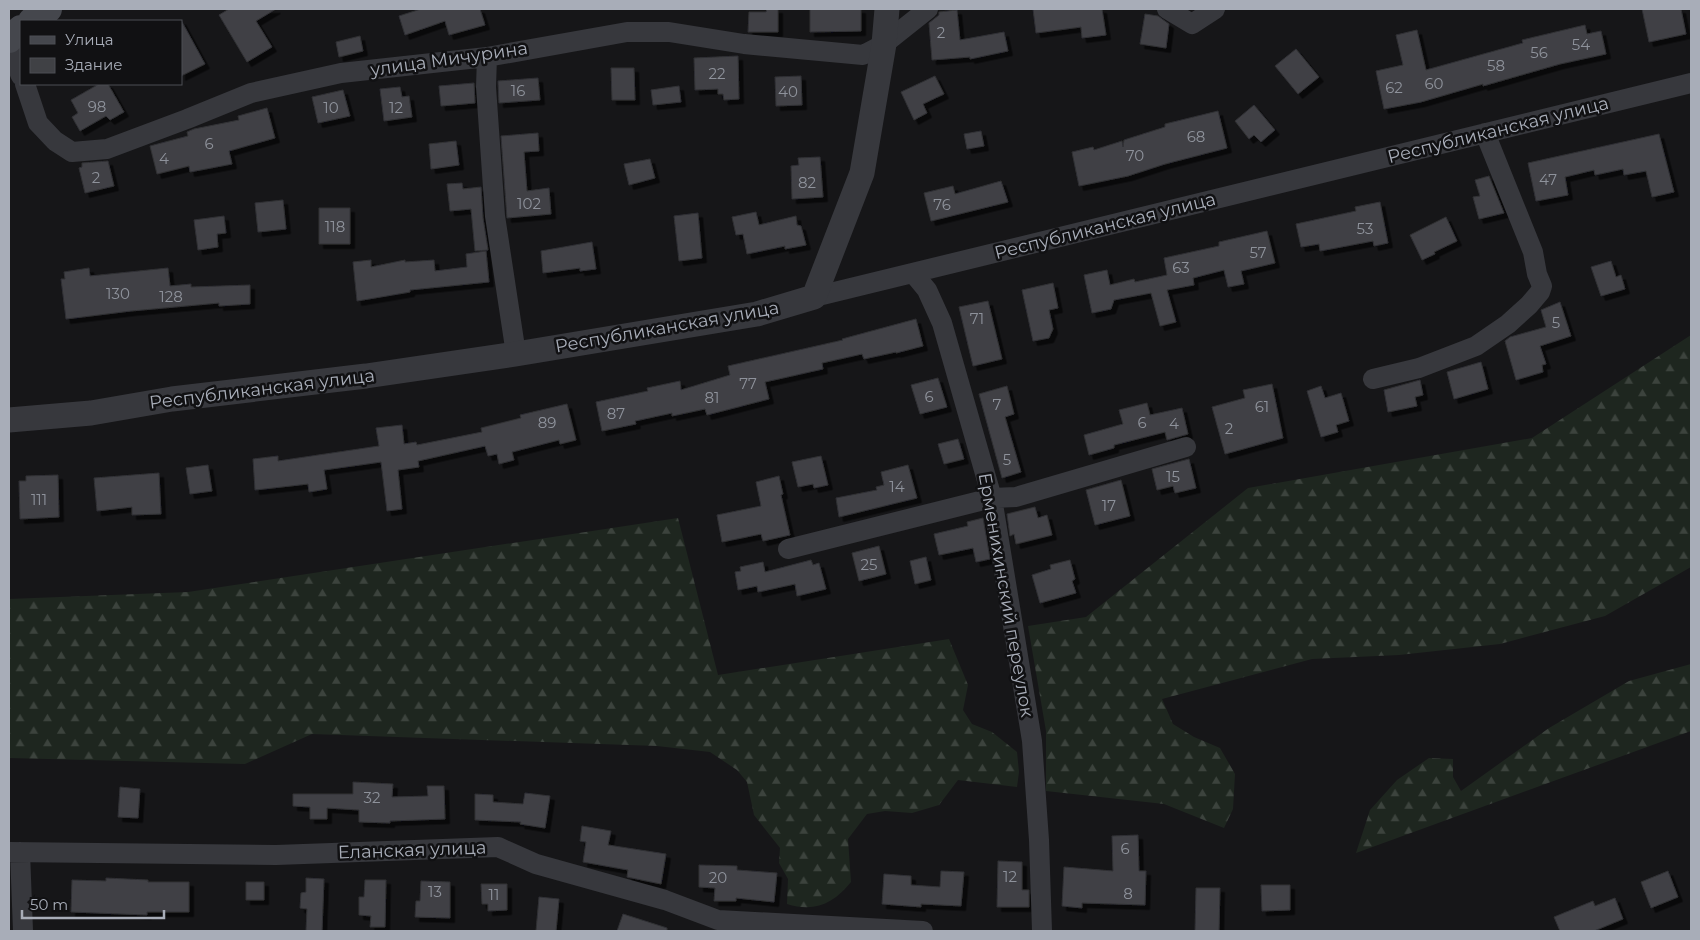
<svg xmlns="http://www.w3.org/2000/svg" width="1700" height="940" viewBox="0 0 1700 940" font-family="Montserrat,sans-serif">
<style>
.forest{fill:url(#forest-firs)}
.building{fill:#404145;stroke:#303034;filter:url(#shadow)}
.lines{fill:none;stroke-linecap:round;stroke-linejoin:round}
.minor{stroke:#37383d;stroke-width:20}
.tertiary{stroke:#37383d;stroke-width:25}
.secondary{stroke:#45474d;stroke-width:28}
.labels{text-anchor:middle;dominant-baseline:central;stroke-width:5;stroke-linejoin:round;paint-order:stroke}
.number-label{font-size:15px;fill:#8e929b}
.street-label{font-size:18px;fill:#a8adb8;stroke:#111113}
</style>
<defs>
<pattern id="forest-firs" width="22" height="20" patternUnits="userSpaceOnUse" patternTransform="scale(1.25)"><rect width="22" height="20" fill="#1e261f"/><path d="M5 1l3.5 6h-7zM16 11l3.5 6h-7z" fill="#3c433d"/></pattern>
<filter id="shadow"><feDropShadow dx="4.5" dy="4.5" stdDeviation="0" flood-color="#0009"/></filter>
</defs>
<rect width="100%" height="100%" fill="#161618"/>
<path class="forest" d="M1691 335V567L1605 616 1500 644 1399 655 1312 659 1162 699 1173 724 1194 737 1220 748 1235 774 1233 809 1224 828 1164 804 1046 791V731L1028 626 1086 617 1248 488 1532 438Z
M678 518 718 675 949 639 968 685 963 710 972 724 992 732 1017 752 1019 772 1017 787 958 780 939 805 912 813 885 811 867 814 848 839 851 882C834 903 815 913 787 904L788 879 779 863 780 848 754 815 747 782 737 770 710 752 657 746 312 734 245 764 9 758V599L188 592Z
M1691 664V731L1356 853 1370 810 1397 780 1429 758 1453 759V777L1461 791 1549 728 1629 681Z"/>
<path class="building" d="M229 9H276L256 21 272 47 247 62 219 15Z
M421 9H480L485 25 449 35 445 21 405 35 399 16Z
M767 9H778V32H748L749 12H766Z
M810 9H861V31L810 32Z
M1033 9H1102L1106 35 1082 38 1081 27 1036 33Z
M1642 9H1681L1686 34 1649 42Z
M957 10 960 40 1004 32 1008 51 970 59V57L932 60 929 23 939 15V12Z
M1145 14 1158 16 1169 24 1166 48 1140 44Z
M181 20 205 64 181 76Z
M1585 25 1587 34 1601 31 1606 54 1560 64 1483 86V84L1421 102 1384 109 1376 71 1403 65 1396 35 1417 30 1426 70 1523 43 1522 40Z
M360 36 363 51 339 57 336 42Z
M1296 49 1319 77 1298 94 1275 66Z
M738 56 739 99 724 100 723 94H718V89L695 90 694 58Z
M611 68H634L635 100H612Z
M801 76 802 105 776 106 775 77Z
M935 76 944 94 923 104 927 113 914 120 901 92Z
M538 78 540 100 499 103 498 81Z
M474 83 475 103 441 106 439 86Z
M99 84H108L124 112 110 120 106 116 80 131 72 117 78 113 71 100Z
M679 86 681 102 653 105 651 90Z
M400 87 402 97 409 96 412 117 384 121 380 89Z
M343 90 350 116 318 123 312 97Z
M1254 105 1275 130 1261 142 1254 135 1249 139 1235 121Z
M267 108 275 138 229 151 232 164 190 172 189 166 157 174 150 146 188 136 187 132 194 129 239 120 238 116Z
M1218 111 1227 148 1165 164 1128 176 1079 186 1072 152 1093 147 1094 150 1122 141 1123 147 1124 140 1165 127V124Z
M981 131 984 146 967 149 964 134Z
M538 133 539 151 524 152 527 191 549 188 551 214 507 218 501 136Z
M1659 134 1674 192 1652 197 1646 171 1624 175 1623 169 1595 175 1594 170 1565 177 1568 195 1536 201 1528 163Z
M456 141 459 165 431 169 429 144Z
M820 157 823 197 792 199 791 166 799 165 798 158Z
M650 159 655 178 629 185 624 164Z
M108 161 114 186 85 193 79 168 82 167V163Z
M1489 176 1504 213 1479 219 1473 197 1480 196 1475 180Z
M1001 181 1008 202 931 221 924 193 953 186 955 194Z
M462 183 463 189 481 187 483 218 488 250 475 251 471 209 450 211 447 184Z
M283 200 286 229 258 232 255 203Z
M1380 202 1388 243 1374 246 1373 241 1320 251 1319 244 1301 247 1296 224 1356 211 1355 207Z
M319 208H350V244H319Z
M756 212 759 225 796 216 797 225 801 226 806 245 785 249V246L747 254 743 234 736 235 732 217Z
M698 213 702 258 679 261 674 216Z
M224 216 226 233 217 234 218 247 198 250 194 220Z
M1446 217 1457 241 1434 252 1435 254 1422 260 1410 235Z
M1267 231 1275 263 1241 271 1244 284 1228 287 1224 270 1193 278 1194 285 1167 290 1176 322 1160 326 1151 293 1114 300 1111 309 1092 313 1084 275 1107 270 1110 285 1134 279 1135 282 1167 275 1164 258 1219 246V242Z
M592 242 596 269 580 271V268L543 273 541 251Z
M486 251 489 282 410 290V292L357 301 353 262 371 260V267L405 260V262L434 260 435 271 467 267 466 254Z
M1611 261 1616 277 1621 275 1625 289 1601 296 1591 267Z
M89 268 90 276 168 268 170 286 191 284V287L250 285V304L219 306V303L131 311 66 319 61 279H65L64 272Z
M1053 283 1058 308 1049 310 1053 329 1049 338 1033 341 1022 290Z
M988 301 1002 359 973 366 959 307Z
M1560 302 1571 336 1540 346 1546 364 1542 365 1543 372 1516 380 1505 341 1510 337 1546 327 1541 310Z
M916 319 923 346 896 353V352L864 359 862 354 822 363 823 369 765 382 769 399 707 415 705 409 672 416V413L635 421 636 424 602 431 596 402 648 391 647 388 680 381 681 390 730 375 728 366 843 340 842 339Z
M1481 362 1488 389 1454 399 1447 372Z
M938 378 947 407 920 414 911 385Z
M1420 380 1423 395 1415 397 1417 406 1388 412 1384 390Z
M1272 384 1283 438 1225 454 1212 407 1245 398 1243 390Z
M1007 386 1014 414 1005 417 1021 472 1002 478 979 394Z
M1321 386 1325 398 1341 393 1349 421 1336 425 1338 432 1321 437 1307 391Z
M1147 403 1150 415 1182 408 1188 434 1167 440 1165 432 1114 445V448L1089 455 1084 435 1123 424 1119 410Z
M567 404 576 440 560 444 559 440 512 452 514 460 499 464 497 454 488 456 485 446 418 461 419 467 398 470 402 509 387 511 381 462 324 470 327 489 309 492 308 484 255 490 253 459 278 456V461L379 446 376 428 402 425 404 444 416 442 417 445 482 432 481 428 521 418 520 415Z
M958 439 964 459 944 464 938 444Z
M821 456 828 485 814 488 813 484 798 487 792 462Z
M1189 459 1196 488 1175 493 1173 486 1157 490 1152 469Z
M208 465 212 491 190 494 186 468Z
M908 465 917 498 839 517 836 498 877 490 876 487 884 485 881 472Z
M159 473 161 514 132 515V507L97 511 94 478Z
M58 475 59 517 20 519 19 481H26V476Z
M779 476 783 494 781 495 790 535 763 541 761 534 722 542 717 515 761 506 756 482Z
M1121 480 1130 516 1095 525 1086 490Z
M1035 507 1038 518 1047 515 1052 535 1016 544 1014 534 1010 536 1007 514Z
M983 518 990 559 976 562 973 548 939 555 934 534 968 526 967 522Z
M879 546 886 574 859 581 852 553Z
M926 557 931 580 915 584 910 561Z
M811 560 813 565 819 563 826 589 797 596 795 584 758 592 757 586 738 590 735 572 741 571 740 567 763 562 765 572Z
M1070 560 1075 579 1072 581 1076 593 1040 603 1032 575 1051 569 1050 565Z
M353 782 393 784 392 797 428 796 427 786H444L445 819 390 821V823L359 822V810L327 808V819H310V807L293 806V794H353Z
M120 787 140 789 138 818 118 817Z
M525 793 550 796 545 828 520 824 521 822 475 820V794L493 795V802L523 804Z
M582 826 611 831 608 845 666 854 661 884 627 877 628 870 583 862 586 842 580 841Z
M1138 835 1139 871H1146L1145 905 1082 903V908L1062 906 1064 867 1113 871 1112 836Z
M998 861 1022 862V890H1029V907H997Z
M699 865 737 866V870L777 873 774 902 736 898V901H714L715 888 699 887Z
M941 871 964 872 961 906 921 904V907L882 904 884 874 911 876V885L940 887Z
M1668 871 1678 897 1651 908 1641 882Z
M106 878 148 880V882H189V912H147V915L71 912 72 880 106 881Z
M306 878 324 879 322 931H306L307 909 300 908 301 893 306 892Z
M365 880H386L385 927H370L371 916 359 915V897H364Z
M421 881 450 882V918L415 917 416 901H420Z
M246 882H264V900H246Z
M481 884H507V910L488 911V904H482Z
M1261 885H1290V910L1262 911Z
M1196 888H1220L1219 931H1195Z
M539 897 559 899 556 931H536Z
M1615 898 1623 919 1594 931H1560L1554 917 1593 901 1595 906Z
M623 914 667 928V931H617Z"/>
<g class="lines">
<path class="minor" d="M1167 9 1192 24 1215 9
M9 48 21 76
M487 57 486 87 495 216 516 354
M25 84 38 123 55 141 72 152 107 149 187 119 251 93 341 73 487 57 627 32H669L744 44 863 55 884 44 928 9
M913 273 927 290 942 323 992 498 1032 741 1039 840 1042 931
M814 297 1691 83
M1373 379 1419 368 1476 346 1508 324 1529 305 1540 292 1542 286 1537 274 1533 252 1485 133
M788 549 992 498 1016 497 1186 447
M9 852 276 855 498 847 536 864 665 900 718 920 923 931
M20 852 23 931"/>
<path class="tertiary" d="M9 420 91 413 172 399 366 376 516 354 757 314 814 297 862 173 884 44 887 9"/>
<path class="secondary" d="M32 21 48 9
M9 39 21 29"/>
</g>
<g class="labels">
<g class="number-label">
<text x="941" y="32">2</text>
<text x="1581" y="44">54</text>
<text x="1539" y="52">56</text>
<text x="1496" y="65">58</text>
<text x="717" y="73">22</text>
<text x="1434" y="83">60</text>
<text x="1394" y="87">62</text>
<text x="518" y="90">16</text>
<text x="788" y="91">40</text>
<text x="97" y="106">98</text>
<text x="331" y="107">10</text>
<text x="396" y="107">12</text>
<text x="1196" y="136">68</text>
<text x="209" y="143">6</text>
<text x="1135" y="155">70</text>
<text x="164" y="158">4</text>
<text x="96" y="177">2</text>
<text x="1548" y="179">47</text>
<text x="807" y="182">82</text>
<text x="529" y="203">102</text>
<text x="942" y="204">76</text>
<text x="335" y="226">118</text>
<text x="1365" y="228">53</text>
<text x="1258" y="252">57</text>
<text x="1181" y="267">63</text>
<text x="118" y="293">130</text>
<text x="171" y="296">128</text>
<text x="977" y="318">71</text>
<text x="1556" y="322">5</text>
<text x="748" y="383">77</text>
<text x="929" y="396">6</text>
<text x="712" y="397">81</text>
<text x="997" y="404">7</text>
<text x="1262" y="406">61</text>
<text x="616" y="413">87</text>
<text x="547" y="422">89</text>
<text x="1142" y="422">6</text>
<text x="1174" y="423">4</text>
<text x="1229" y="428">2</text>
<text x="1007" y="459">5</text>
<text x="1173" y="476">15</text>
<text x="897" y="486">14</text>
<text x="39" y="499">111</text>
<text x="1109" y="505">17</text>
<text x="869" y="564">25</text>
<text x="372" y="797">32</text>
<text x="1125" y="848">6</text>
<text x="1010" y="876">12</text>
<text x="718" y="877">20</text>
<text x="435" y="891">13</text>
<text x="1128" y="893">8</text>
<text x="494" y="894">11</text>
</g>
<g class="street-label">
<text transform="translate(449 59) rotate(-8)">улица Мичурина</text>
<text transform="translate(1498 130) rotate(-14)">Республиканская улица</text>
<text transform="translate(1105 226) rotate(-14)">Республиканская улица</text>
<text transform="translate(667 327) rotate(-10)">Республиканская улица</text>
<text transform="translate(262 389) rotate(-7)">Республиканская улица</text>
<text transform="translate(1006 595) rotate(80)">Ерменихинский переулок</text>
<text transform="translate(412 850) rotate(-2)">Еланская улица</text>
</g>
</g>
<rect width="1700" height="940" fill="none" stroke="#a8adb8" stroke-width="20"/>
<rect x="20" y="20" width="162" height="65" fill="#111113" stroke="#4d4f55"/>
<rect x="30" y="36" width="25" height="8" fill="#45474d" stroke="#4d4f55"/>
<text x="65" y="45" font-size="15" fill="#a8adb8">Улица</text>
<rect x="30" y="58" width="25" height="15" fill="#404145" stroke="#4d4f55"/>
<text x="65" y="70" font-size="15" fill="#a8adb8">Здание</text>
<path d="M22 910v8h142v-8" fill="none" stroke="#a8adb8" stroke-width="2.5"/>
<text x="30" y="910" font-size="15" fill="#a8adb8" stroke="#111113" stroke-width="4" paint-order="stroke">50 m</text>
</svg>
